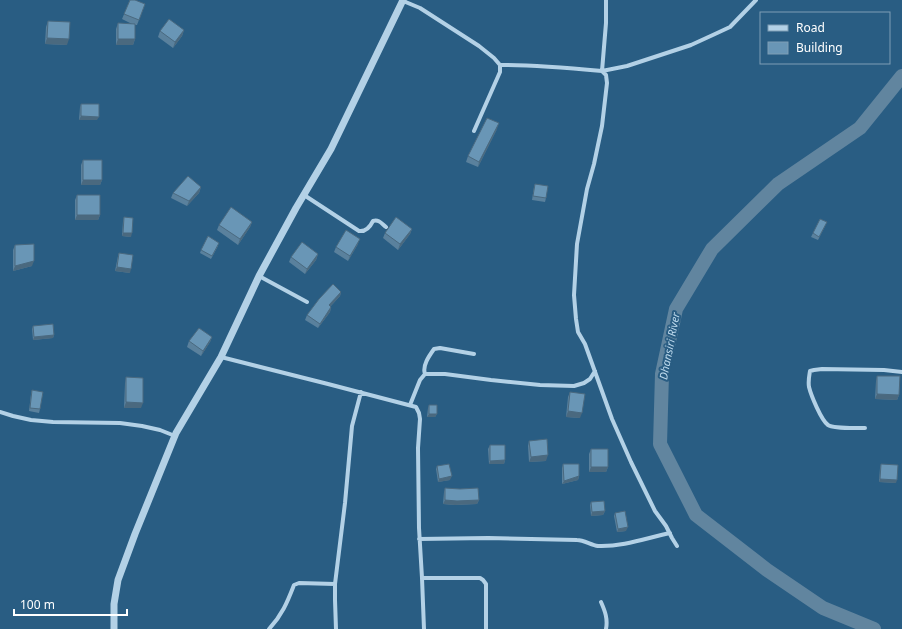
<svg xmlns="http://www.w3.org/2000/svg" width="902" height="629" viewBox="0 0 902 629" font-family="'Noto Sans',sans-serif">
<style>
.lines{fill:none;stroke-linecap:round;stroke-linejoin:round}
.river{stroke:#61859f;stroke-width:14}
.minor{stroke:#b3d1e6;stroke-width:4}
.tertiary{stroke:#b3d1e6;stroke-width:7}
.wall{fill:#5a819d}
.shaded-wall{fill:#4a697f}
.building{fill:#6996b6;stroke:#4a697f}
.labels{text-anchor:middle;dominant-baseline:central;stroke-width:4;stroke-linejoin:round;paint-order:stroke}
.water-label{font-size:11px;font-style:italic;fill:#bfdbee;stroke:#295d83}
</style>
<rect width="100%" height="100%" fill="#295d83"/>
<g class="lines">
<path class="river" d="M874 629 823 608 767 570 696 515 660 444 662 374 676 309 712 249 778 184 860 128 902 76"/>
<path class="minor" d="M606 0V23L602 71 627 66 691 45 715 34 730 27 756 0
M403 1 420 8 479 46 494 58 500 65V72L474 131
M500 65C534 65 568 68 602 71L606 75 607 83 602 126 594 164 587 189 577 244 574 295 576 319 578 332 585 344 612 419 631 462 655 511 666 526 672 538 677 546
M304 195 359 231C366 232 370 227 373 221 379 219 382 224 386 227
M259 276 307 302
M221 357 328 384 416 407 419 413 420 419 418 448 419 528 422 578 424 629
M425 374C422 366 429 356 434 349L440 348 474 354
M410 405 420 380 425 374H445L491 380 540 385 574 386 584 383 590 379 595 371
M0 412 13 416 31 420 53 422 120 423 142 426 160 430 175 436
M865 428C857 428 834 429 828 425 821 420 811 395 809 387 808 381 809 377 810 371L814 370 822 369 884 370 902 372
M419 539 488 538 577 540C584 540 591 545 598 546 622 547 647 538 670 533
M422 578H480L483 580 486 584V629
M601 602C605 611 608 619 606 629
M269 629C282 615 287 603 294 585L299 583 335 584
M336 629 335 600V584L345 503 352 426 361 392"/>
<path class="tertiary" d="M114 629V604L118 580 135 534 176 433 221 357 259 276 296 208 331 149 403 0"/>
</g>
<path class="wall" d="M130 0 145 4 137 25H135V39L133 45H116V29L118 23 132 24 122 19Z
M48 21 67 45 45 44 46 27Z
M184 30 182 36 173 48 158 37 160 31Z
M81 104 97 120H79L80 107Z
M497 129 478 167 466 162 468 156Z
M83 160 102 180 100 185H81V165Z
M535 184 546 198 545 202 532 200 534 187Z
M201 187 199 193 187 206 171 198 173 193Z
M77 195 100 215 98 220H75V200Z
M124 217 131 237 122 236 123 221Z
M252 222 250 227 238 245 217 230 219 225Z
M825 226 818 240 811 237 813 233Z
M412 229 410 234 398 250 383 238 385 233Z
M358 244 348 261 334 252 336 247Z
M15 245 32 266 13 271V250Z
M218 246 211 259 200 253 201 250Z
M119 253 130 273 115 271 118 256Z
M318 254 316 260 305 274 289 262 291 257Z
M341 292 340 296 330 307H331L330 312 318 328 305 320 307 315Z
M33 326 54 335 53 338 33 340 32 329Z
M212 337 210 342 201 356 187 347 189 341Z
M877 376 899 395 897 400 875 399 876 381Z
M126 377 141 408H124L125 383Z
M32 390 40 409 39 413 29 411 31 394Z
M570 392 580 418 566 417 568 397Z
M429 405 437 414 435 417H427L428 408Z
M529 441 546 461 529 462 528 446Z
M490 445 505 460 504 464H489L488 449Z
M591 449 608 467 606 472H589V454Z
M563 464 579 476 578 480 562 484V468Z
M881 464 896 483 879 482 880 468Z
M437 466 450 480 438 482 436 469Z
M445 488 479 500 477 504 455 505 443 504 444 492Z
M591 502 605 511 603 515 591 516 590 505Z
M615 513 626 531 617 532 614 516Z"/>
<path class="shaded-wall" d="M184 30 182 36 173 48 175 42Z
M47 38 69 39 67 45 45 44Z
M118 39H135L133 45H116Z
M81 116 99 117 97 120H79Z
M499 123 497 129 478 167 479 162Z
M83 180H102L100 185H81Z
M201 187 199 193 187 206 189 201Z
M77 215H100L98 220H75Z
M252 222 250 227 238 245 240 239Z
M412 229 410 234 398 250 400 244Z
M123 233H132L131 237 122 236Z
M360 239 358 244 348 261 350 256Z
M318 254 316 260 305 274 307 269Z
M34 261 32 266 13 271 15 266Z
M117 267 131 269 130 273 115 271Z
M341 292 340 296 327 310 329 305Z
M331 307 330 312 318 328 320 324Z
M54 335 53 338 33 340 34 337Z
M212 337 210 342 201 356 203 351Z
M877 394 899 395 897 400 875 399Z
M126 402 143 403 141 408H124Z
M568 411 582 413 580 418 566 417Z
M429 414H437L435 417H427Z
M548 455 546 461 529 462 531 457Z
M505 460 504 464H489L490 461Z
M591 467H608L606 472H589Z
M452 476 450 480 438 482 439 479Z
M579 476 578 480 562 484 564 481Z
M880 479 897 480 896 483 879 482Z
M445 500H479L477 504 455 505 443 504Z
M605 511 603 515 591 516 592 512Z
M628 527 626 531 617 532 618 529Z"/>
<path class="building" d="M130 0H135L145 4 139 20 124 14Z
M169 19 184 30 175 42 160 31Z
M48 21 70 22 69 39 47 38Z
M118 23 135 24V39H118Z
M81 104H99V117L81 116Z
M487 118 499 123 479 162 468 156Z
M83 160H102V180H83Z
M188 176 201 187 189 201 173 193Z
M535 184 548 186 546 198 533 196Z
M77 195H100V215H77Z
M231 207 252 222 240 239 219 225Z
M124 217 133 218 132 233H123Z
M396 217 412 229 400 244 385 233Z
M820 219 827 222 819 237 813 233Z
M346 230 360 239 350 256 336 247Z
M208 236 219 243 212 256 201 250Z
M302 242 318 254 307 269 291 257Z
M34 244V261L15 266V245Z
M119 253 133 255 131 269 117 267Z
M333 284 341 292 329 305 331 307 320 324 307 315 319 299Z
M53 324 54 335 34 337 33 326Z
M199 328 212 337 203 351 189 341Z
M877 376H900L899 395 877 394Z
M126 377 143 378V403L126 402Z
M32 390 43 392 40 409 30 408Z
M570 392 585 394 582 413 568 411Z
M429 405H437V414H429Z
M547 439 548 455 531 457 529 441Z
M490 445H505V460L490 461Z
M591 449H608V467H591Z
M449 464 452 476 439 479 437 466Z
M563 464H579V476L564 481Z
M881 464 898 465 897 480 880 479Z
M445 488 460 489 478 488 479 500 457 501 445 500Z
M604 501 605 511 592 512 591 502Z
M625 511 628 527 618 529 615 513Z"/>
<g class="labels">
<g class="water-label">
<text transform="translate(669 346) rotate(-79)">Dhansiri River</text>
</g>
</g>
<rect x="760" y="12" width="130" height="52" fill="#295d83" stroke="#7f9eb5"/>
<rect x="768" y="25" width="20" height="6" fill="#b3d1e6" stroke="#7f9eb5"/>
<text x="796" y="32" font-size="12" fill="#ffffff">Road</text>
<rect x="768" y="42" width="20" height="12" fill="#6996b6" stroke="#7f9eb5"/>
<text x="796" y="52" font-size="12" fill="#ffffff">Building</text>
<path d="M14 609v6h113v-6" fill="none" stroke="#ffffff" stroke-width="2"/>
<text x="20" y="609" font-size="12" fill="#ffffff" stroke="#295d83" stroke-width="3" paint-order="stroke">100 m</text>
</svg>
